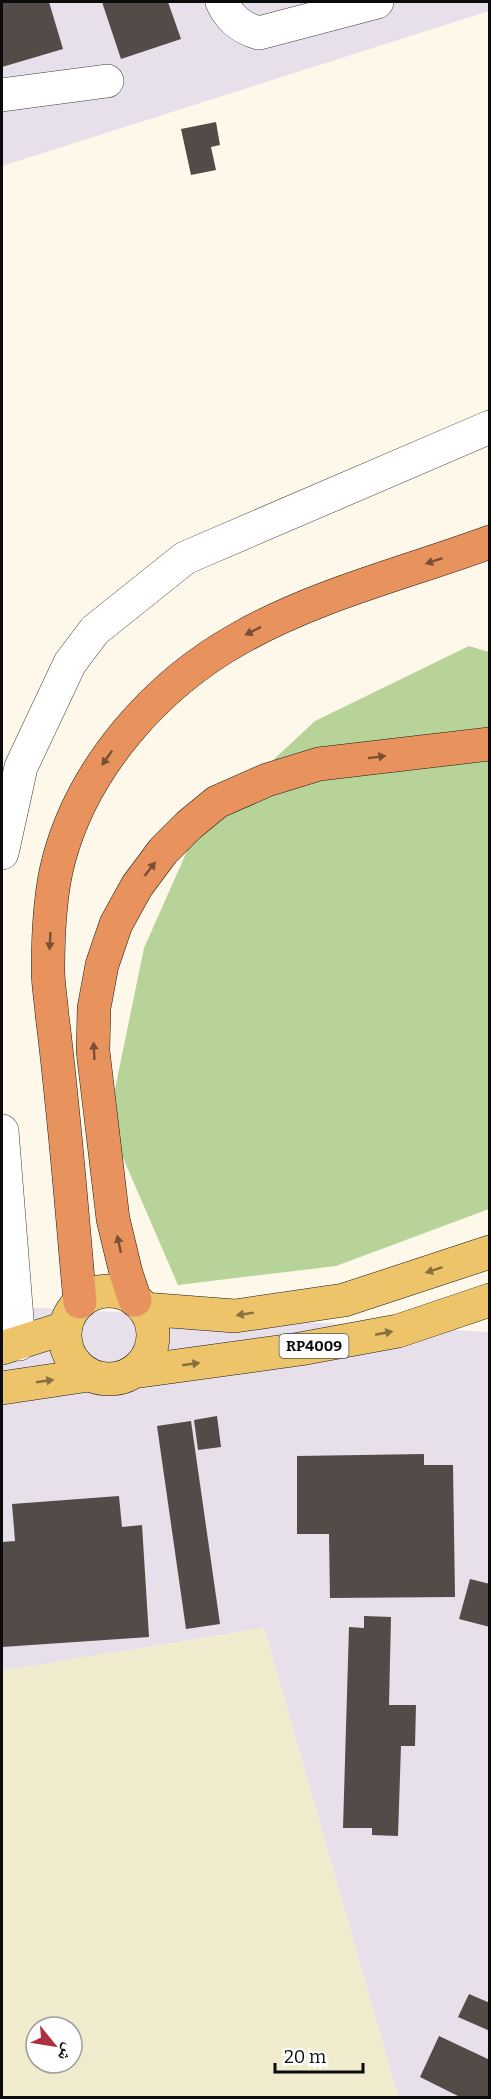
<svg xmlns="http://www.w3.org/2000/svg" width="491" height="2099" viewBox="0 0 491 2099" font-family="Bitter,'Noto Naskh Arabic',serif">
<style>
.industrial{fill:#e7dfe9}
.farmland{fill:#f0ebcd;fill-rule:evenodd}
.forest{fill:#b7d398}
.building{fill:#524b48}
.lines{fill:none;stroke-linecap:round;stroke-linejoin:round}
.minor-casing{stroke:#3e3e3e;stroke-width:34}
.major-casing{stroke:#1c1c1c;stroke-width:34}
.highway-casing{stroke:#1c1c1c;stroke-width:34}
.minor{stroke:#fff;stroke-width:33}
.major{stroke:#edc46a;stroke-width:33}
.highway{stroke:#e8935d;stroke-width:33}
.oneway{fill:#7a4f34}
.oneway2{fill:#87713f}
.labels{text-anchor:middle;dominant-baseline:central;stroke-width:6;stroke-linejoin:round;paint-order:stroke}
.shield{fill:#fff;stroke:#545454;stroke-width:1.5}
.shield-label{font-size:15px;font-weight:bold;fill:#0b0b0b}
</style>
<rect width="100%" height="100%" fill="#fdf8ea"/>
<path class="industrial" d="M2 2H489V11L2 166Z
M2 1306 489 1332V2097H398L264 1628 2 1671Z"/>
<path class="farmland" d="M264 1628 398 2097H2V1671ZM36 2027H72V2063H36Z"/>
<path class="forest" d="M469 646 489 652V1209L336 1266 178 1285 108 1123 144 948 195 833 315 721Z"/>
<path class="building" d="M2 2H49L63 49 2 67Z
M102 2H168L181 39 121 59Z
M216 122 220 145 211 147 216 170 191 175 181 129Z
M217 1416 221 1447 198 1450 194 1420Z
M191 1421 220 1624 186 1629 157 1426Z
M424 1454V1465H453L455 1597 330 1598 329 1534H297V1456Z
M119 1496 122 1527 142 1525 149 1637 2 1647V1542L15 1541 12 1504Z
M470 1579 490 1584V1627L459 1619Z
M364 1616 391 1617 389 1705H416L415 1746H401L398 1836 372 1835V1828H343L349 1627 364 1628Z
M469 1994 490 2003V2031L458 2017Z
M439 2036 490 2060V2098H462L420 2077Z"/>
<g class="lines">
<g class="minor-casing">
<path id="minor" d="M222 2C230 19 241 28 259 33L377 2
M2 95 107 81
M2 853 21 767 70 663 95 630 185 558 490 427
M2 1131 19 1344"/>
</g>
<g class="major-casing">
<path id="major" d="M65 1335a44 44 0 1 1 88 0a44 44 0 1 1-88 0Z
M144 1309 235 1316 344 1300 490 1252
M2 1348 65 1328
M133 1372 300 1349 398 1331 490 1300
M2 1388 89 1375"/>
</g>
<g class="highway-casing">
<path id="highway" d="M135 1300 126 1273 113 1219 93 1051 94 1008 102 965 116 924 137 886 163 851 189 825 217 802 267 780 319 764 490 744
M80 1302C74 1236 69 1171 62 1105 59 1075 56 1045 52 1015 51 1000 48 985 48 970 48 935 50 892 59 859 84 766 157 684 240 638 318 594 406 573 490 542"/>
</g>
<use href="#minor" class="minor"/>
<use href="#major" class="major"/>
<use href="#highway" class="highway"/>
</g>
<defs><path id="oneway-solid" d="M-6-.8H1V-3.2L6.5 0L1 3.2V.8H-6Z" transform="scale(1.5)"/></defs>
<g class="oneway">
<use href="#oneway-solid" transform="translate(434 561) rotate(162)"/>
<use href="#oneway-solid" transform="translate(253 631) rotate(153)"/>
<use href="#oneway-solid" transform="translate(377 757) rotate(-7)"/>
<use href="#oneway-solid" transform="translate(107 758) rotate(125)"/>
<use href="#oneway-solid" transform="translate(150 869) rotate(-52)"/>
<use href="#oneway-solid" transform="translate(50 941) rotate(93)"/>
<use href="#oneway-solid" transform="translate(94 1051) rotate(-93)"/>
<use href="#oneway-solid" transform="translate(119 1244) rotate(-102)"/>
</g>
<g class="oneway2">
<use href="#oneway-solid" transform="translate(434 1270) rotate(162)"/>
<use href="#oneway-solid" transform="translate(245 1314) rotate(171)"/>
<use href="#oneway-solid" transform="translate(384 1333) rotate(-11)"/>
<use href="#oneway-solid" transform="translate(191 1364) rotate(-8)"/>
<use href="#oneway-solid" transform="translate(45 1381) rotate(-8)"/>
</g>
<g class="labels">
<rect class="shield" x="279.5" y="1334" width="69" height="24" rx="4.5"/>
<g class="shield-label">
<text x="314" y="1346">RP4009</text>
</g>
</g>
<rect width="491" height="2099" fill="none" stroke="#0b0b0b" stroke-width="6"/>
<g transform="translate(54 2045) rotate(120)"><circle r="28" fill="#ffffff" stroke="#9d9d9d" stroke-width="1.5"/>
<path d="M0-4.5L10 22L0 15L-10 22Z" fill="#ae2f3e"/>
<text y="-9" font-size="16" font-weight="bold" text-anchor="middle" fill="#0b0b0b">ش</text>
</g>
<path d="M275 2063v9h88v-9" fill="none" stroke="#0b0b0b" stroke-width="3"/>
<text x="284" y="2063" font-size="18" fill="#0b0b0b" stroke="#ffffff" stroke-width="4.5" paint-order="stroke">20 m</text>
</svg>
